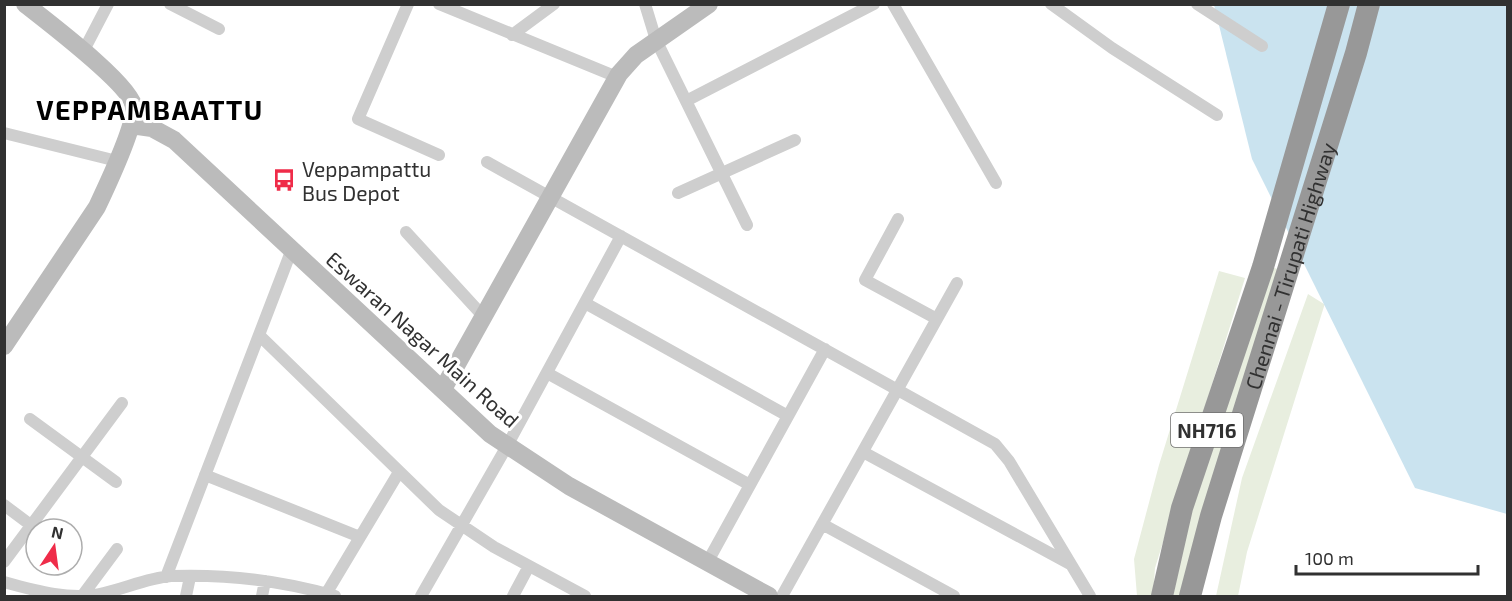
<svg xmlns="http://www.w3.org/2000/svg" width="1512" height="601" viewBox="0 0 1512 601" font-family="'Exo 2',sans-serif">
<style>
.green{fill:#e8eedf}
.water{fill:#cae3ef}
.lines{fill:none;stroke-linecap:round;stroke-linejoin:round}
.street{stroke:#cecece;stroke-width:12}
.secondary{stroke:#bbb;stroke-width:18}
.highway{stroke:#989898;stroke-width:22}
.labels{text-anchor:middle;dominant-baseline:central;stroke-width:6;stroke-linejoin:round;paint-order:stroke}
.shield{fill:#fff;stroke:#6f6f6f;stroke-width:1.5}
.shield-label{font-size:20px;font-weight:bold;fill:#313131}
.poi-label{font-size:21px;fill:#313131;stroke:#fff;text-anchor:start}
.street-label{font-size:21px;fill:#313131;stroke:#fff}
.district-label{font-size:27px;font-weight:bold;letter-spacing:1.5px;fill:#000;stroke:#fff}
</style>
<rect width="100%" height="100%" fill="#fff"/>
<path class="green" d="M1337 265 1247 552 1238 596H1216L1242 478 1308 294 1324 304Z
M1272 267 1280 270 1203 508 1179 596H1173L1193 504Z
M1219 271 1245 278 1155 568 1153 596H1137L1134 559 1159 465Z"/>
<path class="water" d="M1214 5H1507V514L1415 488 1252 159Z"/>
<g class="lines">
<path class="street" d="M170 4 219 29
M408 4 358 119 439 155
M439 4 617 77
M645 4 656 40 747 225
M893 4 996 183
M1051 4 1112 48 1217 115
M1197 4 1262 46
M512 35 554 4
M83 52 108 4
M686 101 874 4
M4 133 117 161
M487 162 995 444 1009 461 1090 596
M678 193 795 140
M898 219 865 280 937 319
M406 232 483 316
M585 303 788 416
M259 335 439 510 494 547 585 596
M547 373 750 485
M30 419 116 482
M863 452 1070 564
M205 475 360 537
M4 505 32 526
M822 524 954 596
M4 562 122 403
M707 563 825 349
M166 577 292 249
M4 582C36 591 72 601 104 593 126 588 148 578 171 576 226 574 283 581 335 596
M326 594 399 472
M82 596 117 549
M186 596 190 577
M262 596 265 581
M421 596 507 446 621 236
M513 596 529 566
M782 596 957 283"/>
<path class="secondary" d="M131 125 152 128 174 140 490 434 569 486 769 596
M4 346 97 207C106 188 135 126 134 108 133 86 45 20 25 4
M443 389 619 74 636 55 709 4"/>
<g class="highway">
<path d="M1162 596 1182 508 1263 267 1339 4"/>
<path id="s1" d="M1190 596 1211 516 1356 53 1369 4"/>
</g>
</g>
<defs>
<g id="bus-bare" transform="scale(1.8)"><path d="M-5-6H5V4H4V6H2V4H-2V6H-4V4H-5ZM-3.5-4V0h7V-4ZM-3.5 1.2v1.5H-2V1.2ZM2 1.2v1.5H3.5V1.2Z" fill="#ef2c49" stroke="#fff" stroke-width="2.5" paint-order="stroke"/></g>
</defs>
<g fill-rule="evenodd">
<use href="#bus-bare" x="284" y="180"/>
</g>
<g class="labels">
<rect class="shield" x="1171" y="413" width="72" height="34" rx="4.5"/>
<g class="shield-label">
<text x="1207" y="430">NH716</text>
</g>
<g class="poi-label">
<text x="302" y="168">Veppampattu<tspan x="302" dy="24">Bus Depot</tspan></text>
</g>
<g class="street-label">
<text stroke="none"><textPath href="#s1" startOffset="345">Chennai - Tirupati Highway</textPath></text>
<text transform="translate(423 339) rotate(42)">Eswaran Nagar Main Road</text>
</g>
<g class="district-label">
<text x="150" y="109">VEPPAMBAATTU</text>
</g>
</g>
<rect width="1512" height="601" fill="none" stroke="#313131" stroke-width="12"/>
<g transform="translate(54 547) rotate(13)"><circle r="28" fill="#ffffff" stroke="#adadad" stroke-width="1.5"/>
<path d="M0-4.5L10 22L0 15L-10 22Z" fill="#ef2c49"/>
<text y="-9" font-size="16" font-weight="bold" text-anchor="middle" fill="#313131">N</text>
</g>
<path d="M1296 565v9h182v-9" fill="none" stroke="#313131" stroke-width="3"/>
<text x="1305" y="565" font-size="18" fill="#313131" stroke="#ffffff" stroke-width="4.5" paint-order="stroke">100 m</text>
</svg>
